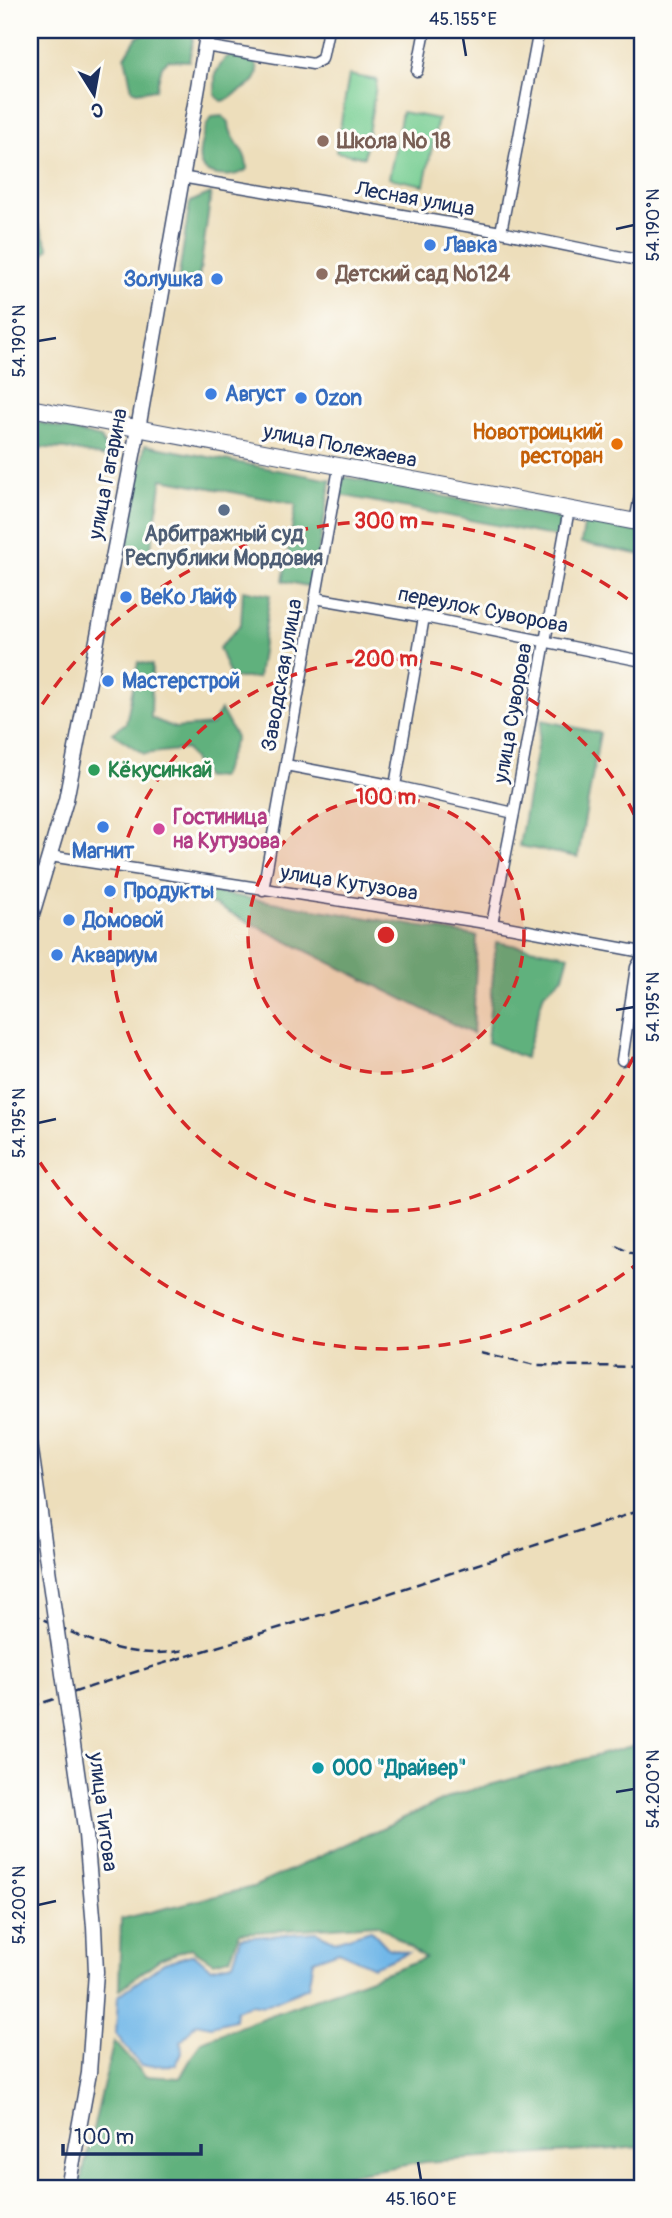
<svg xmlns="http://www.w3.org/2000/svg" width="672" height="2218" viewBox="0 0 672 2218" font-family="Pangolin,sans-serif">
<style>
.green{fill:#77ce93;stroke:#497e78;stroke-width:2}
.forest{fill:#61b17d;stroke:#3e706e;stroke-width:2}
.water{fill:#71b7e8;stroke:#4673a3;stroke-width:2}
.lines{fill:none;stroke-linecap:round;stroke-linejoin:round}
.street-casing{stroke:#3a496c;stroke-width:13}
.secondary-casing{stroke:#3a496c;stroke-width:17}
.primary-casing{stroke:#3a496c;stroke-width:18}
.street{stroke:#fff;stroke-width:10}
.secondary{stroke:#fff;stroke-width:14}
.primary{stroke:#fff;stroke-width:16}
.rail{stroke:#1b2f5e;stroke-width:2.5;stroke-dasharray:10 5;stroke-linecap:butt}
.secondary-bridge-casing{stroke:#3a496c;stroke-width:17;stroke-linecap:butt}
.secondary-bridge{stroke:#fff;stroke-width:14}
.ticks{fill:none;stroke:#1b2f5e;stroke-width:2.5}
.ring{fill:none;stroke:#d62828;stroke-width:3.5;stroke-dasharray:12 9}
.education-dot{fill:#8d6e63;stroke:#fdfcf7;stroke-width:2.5}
.shop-dot{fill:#3f7fe0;stroke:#fdfcf7;stroke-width:2.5}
.food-dot{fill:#e8710a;stroke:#fdfcf7;stroke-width:2.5}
.service-dot{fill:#5c6f8a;stroke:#fdfcf7;stroke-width:2.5}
.leisure-dot{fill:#2e9e5b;stroke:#fdfcf7;stroke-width:2.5}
.hotel-dot{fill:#d1479c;stroke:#fdfcf7;stroke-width:2.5}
.culture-dot{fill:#0f9aa8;stroke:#fdfcf7;stroke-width:2.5}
.labels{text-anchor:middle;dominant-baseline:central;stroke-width:6;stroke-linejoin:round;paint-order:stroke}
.education-label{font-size:21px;font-weight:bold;fill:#785e54;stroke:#fdfcf7;text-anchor:start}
.street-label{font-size:21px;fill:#1b2f5e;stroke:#fdfcf7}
.shop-label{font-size:21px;font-weight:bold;fill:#366cbe;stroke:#fdfcf7;text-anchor:start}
.food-label{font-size:21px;font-weight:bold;fill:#c56008;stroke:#fdfcf7;text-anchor:end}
.service-label{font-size:21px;font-weight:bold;fill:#4e5e75;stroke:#fdfcf7}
.leisure-label{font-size:21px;font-weight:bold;fill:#27864d;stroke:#fdfcf7;text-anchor:start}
.hotel-label{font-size:21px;font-weight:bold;fill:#b23c85;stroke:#fdfcf7;text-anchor:start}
.culture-label{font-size:21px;font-weight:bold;fill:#0d838f;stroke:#fdfcf7;text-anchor:start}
.centre{fill:#d62828;stroke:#fdfcf7;stroke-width:3.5}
.ring-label{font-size:21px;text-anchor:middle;font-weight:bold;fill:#d62828;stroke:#fdfcf7;stroke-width:6;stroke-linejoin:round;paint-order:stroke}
.neatline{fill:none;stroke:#1b2f5e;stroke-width:2.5}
.ticks-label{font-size:18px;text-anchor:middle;fill:#1b2f5e}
</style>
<rect width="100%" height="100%" fill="#fdfcf7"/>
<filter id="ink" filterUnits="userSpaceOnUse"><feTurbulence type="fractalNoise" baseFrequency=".0143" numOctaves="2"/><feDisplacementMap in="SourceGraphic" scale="14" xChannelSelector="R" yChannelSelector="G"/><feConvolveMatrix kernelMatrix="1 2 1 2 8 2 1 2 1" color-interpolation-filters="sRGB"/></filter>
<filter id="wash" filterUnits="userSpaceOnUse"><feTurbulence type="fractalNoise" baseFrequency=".00686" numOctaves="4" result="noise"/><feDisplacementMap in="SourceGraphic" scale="28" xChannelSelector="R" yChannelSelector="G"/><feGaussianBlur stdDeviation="1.57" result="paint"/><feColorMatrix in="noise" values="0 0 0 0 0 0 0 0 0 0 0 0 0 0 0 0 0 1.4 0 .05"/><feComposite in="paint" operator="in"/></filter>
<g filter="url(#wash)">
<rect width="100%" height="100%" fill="#eddebb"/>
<path class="green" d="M349 75 377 80 364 157 336 152Z
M402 112 438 119 424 185 389 178Z"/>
<path class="forest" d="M156 30H190L193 39 189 61 168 60 162 66 156 89 137 92 132 90 125 57 137 37Z
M233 55 255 61C264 78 251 85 237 93 231 97 229 101 221 101L215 95V74L225 58Z
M222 116 229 122C229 141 248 149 247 169 238 178 208 179 201 165 196 156 205 123 212 117Z
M30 178 34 179 32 212 49 248 42 257 31 261Z
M211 193 198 285 178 281 190 202Z
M30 420 101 438 110 458 66 449 30 447Z
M145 445 331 480 312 587 283 581 296 504 162 479 149 559 126 555Z
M344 477 561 519 557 537 340 495Z
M585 521 642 532V555L581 543Z
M243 590 270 595 258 678H231L219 648 241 624Z
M138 662 152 665 151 718 175 728 212 725 221 710 236 737 221 777 205 778 186 749 144 754 112 733 126 723Z
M542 720 600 733 578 857 519 846Z
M176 886 477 936 473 1034Z
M496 942 569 955 563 977 544 993 525 1058 487 1042Z
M642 1743V2147L425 2162 266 2188H79L114 2041 145 2076 180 2078 201 2041 425 1958 377 1924 240 1933 230 1958 213 1962 191 1948 160 1959 119 1990 121 1919 253 1887 454 1795Z"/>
<path class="water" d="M371 1930 388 1948 408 1953 373 1967 339 1951 313 1960 308 1987 264 2006 251 2004 236 2010 235 2020 211 2026 196 2023 181 2042 182 2052 176 2065 141 2066 116 2034 118 1996 164 1963 194 1954 210 1968 233 1963 241 1938 317 1932 335 1941Z"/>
</g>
<g filter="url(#ink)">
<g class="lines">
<g class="street-casing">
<path id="street" d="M205 46 313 64 322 59 328 30
M417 71 425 30
M181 177 501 232 642 261
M501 232 539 30
M635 522 642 486
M315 598 424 617 642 661
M286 765 395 786 514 813
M395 786 424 617
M50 856 492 924 642 952
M263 890 339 468
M492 924 514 813 569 509
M622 1060 636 967 642 957"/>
</g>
<g class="secondary-casing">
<path id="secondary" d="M30 921 66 800 138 429 208 30"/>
</g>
<g class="primary-casing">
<path id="primary" d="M30 408 642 523"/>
</g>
<use href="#street" class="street"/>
<use href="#secondary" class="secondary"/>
<use href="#primary" class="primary"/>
<path class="rail" d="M616 1245 642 1258
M480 1352 535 1365 642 1367
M30 1613C80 1637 127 1662 185 1650
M30 1707 132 1673 366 1601 642 1510"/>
<g class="secondary-bridge-casing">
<path id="secondary-bridge" d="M30 1443 86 1835 94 1927 96 1972 89 2073 68 2188"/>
</g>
<use href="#secondary-bridge" class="secondary-bridge"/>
</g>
</g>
<path class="ticks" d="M463 38 466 56M616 229 634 225M38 341 56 338M616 1010 634 1007M38 1123 56 1119M616 1792 634 1789M38 1905 56 1901M418 2162 421 2180"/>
<circle cx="386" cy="935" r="138" fill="#d62828" fill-opacity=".12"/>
<g class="ring">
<circle cx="386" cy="935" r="138"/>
<path d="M642 1038A276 276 0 1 1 642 832"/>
<path d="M641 1261A414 414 0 0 1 31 1148M31 722A414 414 0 0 1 641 609"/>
</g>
<g class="education-dot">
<circle cx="323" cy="141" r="7"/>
<circle cx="322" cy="274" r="7"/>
</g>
<g class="shop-dot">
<circle cx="430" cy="245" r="7"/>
<circle cx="217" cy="279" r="7"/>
<circle cx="211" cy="394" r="7"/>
<circle cx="301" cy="398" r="7"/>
<circle cx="126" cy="597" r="7"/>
<circle cx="108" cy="681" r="7"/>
<circle cx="103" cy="827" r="7"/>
<circle cx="110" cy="891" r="7"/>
<circle cx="69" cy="920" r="7"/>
<circle cx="57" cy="955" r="7"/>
</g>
<circle class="food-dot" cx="617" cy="444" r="7"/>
<circle class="service-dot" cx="224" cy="510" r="7"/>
<circle class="leisure-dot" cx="94" cy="770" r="7"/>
<circle class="hotel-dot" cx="159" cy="829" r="7"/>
<circle class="culture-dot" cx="318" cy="1768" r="7"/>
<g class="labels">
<g class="education-label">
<text x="337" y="141">Школа № 18</text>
<text x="336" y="274">Детский сад №124</text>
</g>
<g class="street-label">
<text transform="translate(415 199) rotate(10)">Лесная улица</text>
<text transform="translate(340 446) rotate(11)">улица Полежаева</text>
<text transform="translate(108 474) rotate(-79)">улица Гагарина</text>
<text transform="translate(483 610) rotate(11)">переулок Суворова</text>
<text transform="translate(282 675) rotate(-80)">Заводская улица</text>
<text transform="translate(513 713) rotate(-80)">улица Суворова</text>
<text transform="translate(349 883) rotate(9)">улица Кутузова</text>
<text transform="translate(103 1812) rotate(83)">улица Титова</text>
</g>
<g class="shop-label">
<text x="444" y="245">Лавка</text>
<text x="203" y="279" text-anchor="end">Золушка</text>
<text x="225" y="394">Август</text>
<text x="315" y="398">Ozon</text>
<text x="140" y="597">ВеКо Лайф</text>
<text x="122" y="681">Мастерстрой</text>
<text x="103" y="851" text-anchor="middle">Магнит</text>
<text x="124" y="891">Продукты</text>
<text x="83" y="920">Домовой</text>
<text x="71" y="955">Аквариум</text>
</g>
<g class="food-label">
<text x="603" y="432">Новотроицкий<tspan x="603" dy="24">ресторан</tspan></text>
</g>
<g class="service-label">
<text x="224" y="534">Арбитражный суд<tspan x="224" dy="24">Республики Мордовия</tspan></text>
</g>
<g class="leisure-label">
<text x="108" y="770">Кёкусинкай</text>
</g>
<g class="hotel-label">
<text x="173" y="817">Гостиница<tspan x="173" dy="24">на Кутузова</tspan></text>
</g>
<g class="culture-label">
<text x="332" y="1768">ООО "Драйвер"</text>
</g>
</g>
<circle cx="386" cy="935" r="10" class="centre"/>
<g class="ring-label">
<text x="386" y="528">300 m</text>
<text x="386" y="666">200 m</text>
<text x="386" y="804">100 m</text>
</g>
<rect width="672" height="2218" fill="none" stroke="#fdfcf7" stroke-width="77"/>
<g transform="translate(94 94) rotate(169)" stroke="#fdfcf7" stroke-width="5" paint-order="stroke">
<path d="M0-5L12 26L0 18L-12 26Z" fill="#1b2f5e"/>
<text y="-10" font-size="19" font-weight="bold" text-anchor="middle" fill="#1b2f5e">С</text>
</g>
<path d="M63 2144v10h138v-10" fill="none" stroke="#1b2f5e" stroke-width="3.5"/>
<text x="74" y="2144" font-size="21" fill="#1b2f5e" stroke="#fdfcf7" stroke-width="5" paint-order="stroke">100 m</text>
<rect x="38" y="38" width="596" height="2142" class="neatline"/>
<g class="ticks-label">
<text x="463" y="25">45.155°E</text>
<text transform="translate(653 225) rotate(-90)" y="6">54.190°N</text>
<text transform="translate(19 341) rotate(-90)" y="6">54.190°N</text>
<text transform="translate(653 1007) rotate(-90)" y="6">54.195°N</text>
<text transform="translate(19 1123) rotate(-90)" y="6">54.195°N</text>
<text transform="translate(653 1789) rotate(-90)" y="6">54.200°N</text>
<text transform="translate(19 1905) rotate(-90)" y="6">54.200°N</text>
<text x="421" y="2205">45.160°E</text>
</g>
</svg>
